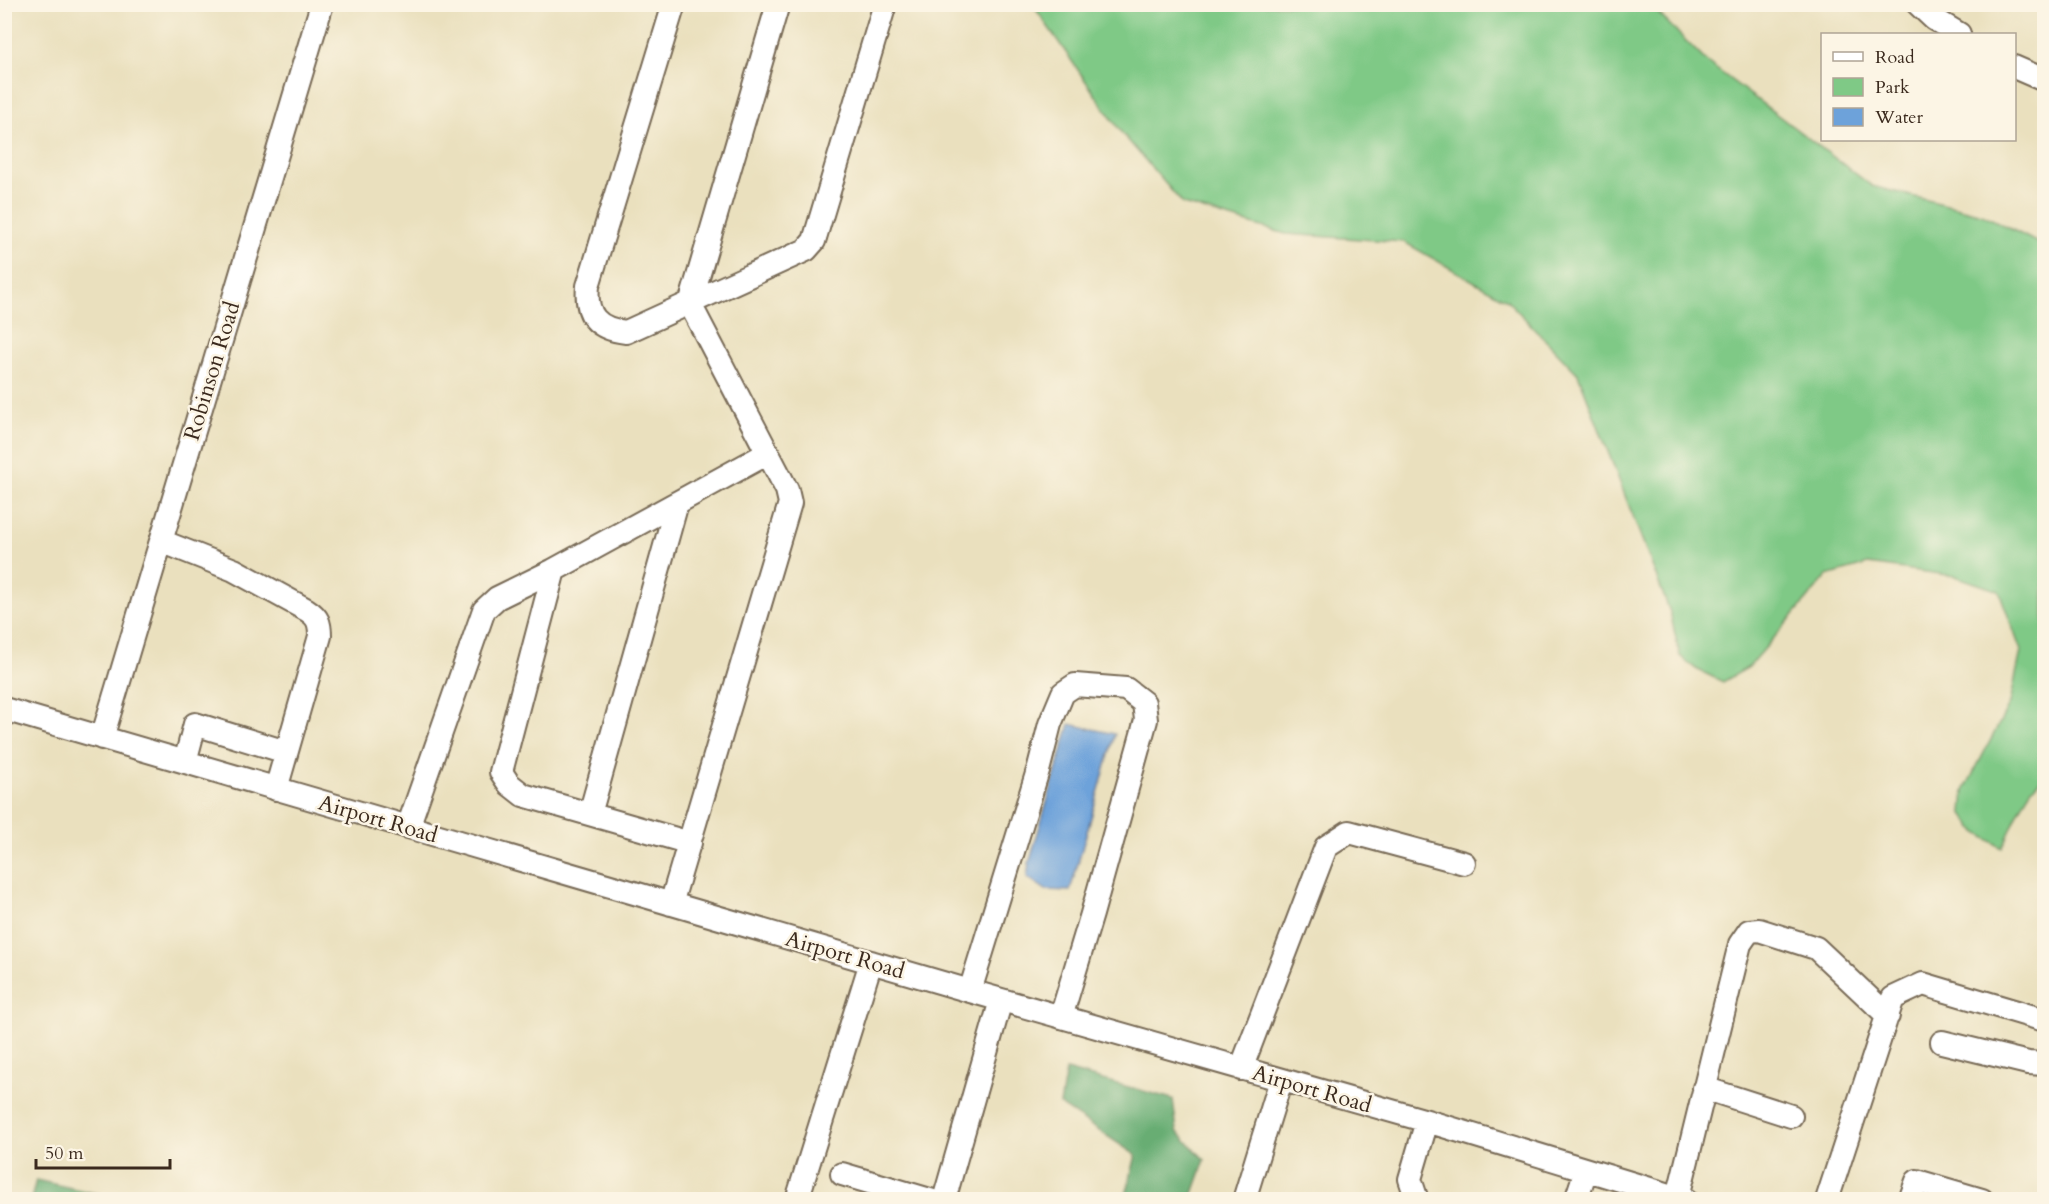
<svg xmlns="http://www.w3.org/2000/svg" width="2049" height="1204" viewBox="0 0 2049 1204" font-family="Cardo,serif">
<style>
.green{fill:#7fc986;stroke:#5d7a52;stroke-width:1.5}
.forest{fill:#67ad73;stroke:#516c48;stroke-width:1.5}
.water{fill:#6da2da;stroke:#54667c;stroke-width:1.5}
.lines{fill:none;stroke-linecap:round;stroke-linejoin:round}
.minor-casing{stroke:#786a56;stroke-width:26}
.minor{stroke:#fff;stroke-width:22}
.labels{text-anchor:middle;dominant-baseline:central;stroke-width:5;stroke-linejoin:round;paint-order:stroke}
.street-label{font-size:22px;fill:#3b2a1e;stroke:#fcf5e5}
</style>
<rect width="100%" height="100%" fill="#fcf5e5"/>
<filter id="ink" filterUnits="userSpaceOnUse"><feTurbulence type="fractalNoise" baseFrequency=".0167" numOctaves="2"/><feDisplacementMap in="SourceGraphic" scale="12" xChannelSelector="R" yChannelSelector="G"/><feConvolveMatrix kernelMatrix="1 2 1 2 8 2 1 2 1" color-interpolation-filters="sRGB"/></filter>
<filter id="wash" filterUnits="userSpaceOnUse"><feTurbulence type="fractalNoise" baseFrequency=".008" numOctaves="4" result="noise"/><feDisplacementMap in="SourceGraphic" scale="24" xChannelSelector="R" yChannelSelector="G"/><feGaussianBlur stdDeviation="1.35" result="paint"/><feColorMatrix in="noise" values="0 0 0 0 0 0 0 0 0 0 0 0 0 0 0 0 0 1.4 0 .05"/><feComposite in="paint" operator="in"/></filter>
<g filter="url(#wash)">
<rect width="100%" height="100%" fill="#eae0be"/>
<path class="green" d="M1033 5H1650L1707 62 1872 186 1982 214 2044 246V778C2025 787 2013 829 2002 848L1976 832 1962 812 1964 791 2010 703 2021 651 1999 591 1955 576 1868 564 1827 576 1749 667 1723 682 1696 669 1680 656 1670 612 1578 374 1507 300 1404 242 1286 234 1183 204 1121 132Z"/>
<path class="forest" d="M1066 1070 1173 1099 1177 1131 1205 1160 1191 1199H1125L1136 1155 1060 1105Z
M36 1180 120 1199H31Z"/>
<path class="water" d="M1070 724 1115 734 1070 891 1046 890 1027 877 1029 863Z"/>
</g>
<g filter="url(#ink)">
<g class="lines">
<g class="minor-casing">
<path id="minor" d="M674 4 588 286C585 315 597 329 626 332L806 250 814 241 885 4
M1918 4 1934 19 1959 34
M2014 67 2044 80
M161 541 234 570 307 610C318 617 320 623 320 636L276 789
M4 709 970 991 1427 1121 1686 1200
M102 738 322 4
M185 762 195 724 286 752
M590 814 677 503
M408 827 484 610 497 598 554 570
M690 843 523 795 509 784 501 772 554 570 768 453
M671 904 790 503 787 490 690 304 778 4
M970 991 1039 767 1050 724 1063 693 1075 685 1126 689 1144 703 1146 720 1092 914 1061 1017
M1942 1042 2028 1063 2044 1064
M1241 1069 1326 847 1349 832 1464 863
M1704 1088 1791 1116
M842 1174 930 1200
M1678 1197 1740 944 1749 931 1759 930 1816 948 1888 1016
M797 1200 871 962
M944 1200 1001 1000
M1244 1200 1281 1080
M1417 1200 1410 1179 1427 1121
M1576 1200 1586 1170
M1827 1200 1893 998 1923 984 2044 1020
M1910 1200 1917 1181 1982 1200"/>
</g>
<use href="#minor" class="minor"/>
</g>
</g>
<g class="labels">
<g class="street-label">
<text transform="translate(212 371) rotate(-73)">Robinson Road</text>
<text transform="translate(378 819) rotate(16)">Airport Road</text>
<text transform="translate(845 955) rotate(16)">Airport Road</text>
<text transform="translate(1312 1089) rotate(16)">Airport Road</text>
</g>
</g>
<rect width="2049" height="1204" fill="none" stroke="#fcf5e5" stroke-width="24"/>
<rect x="1821" y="33" width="195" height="108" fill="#fcf5e5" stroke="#afa495" stroke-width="1.5"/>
<rect x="1833" y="52" width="30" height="9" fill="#ffffff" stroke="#afa495" stroke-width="1.5"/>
<text x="1875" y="63" font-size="18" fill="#3b2a1e">Road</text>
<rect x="1833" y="78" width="30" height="18" fill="#7fc986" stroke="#afa495" stroke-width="1.5"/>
<text x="1875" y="93" font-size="18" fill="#3b2a1e">Park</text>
<rect x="1833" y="108" width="30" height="18" fill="#6da2da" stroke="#afa495" stroke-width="1.5"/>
<text x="1875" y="123" font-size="18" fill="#3b2a1e">Water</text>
<path d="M36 1159v9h134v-9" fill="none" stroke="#3b2a1e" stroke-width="3"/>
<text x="45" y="1159" font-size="18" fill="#3b2a1e" stroke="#fcf5e5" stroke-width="4.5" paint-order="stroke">50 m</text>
</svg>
